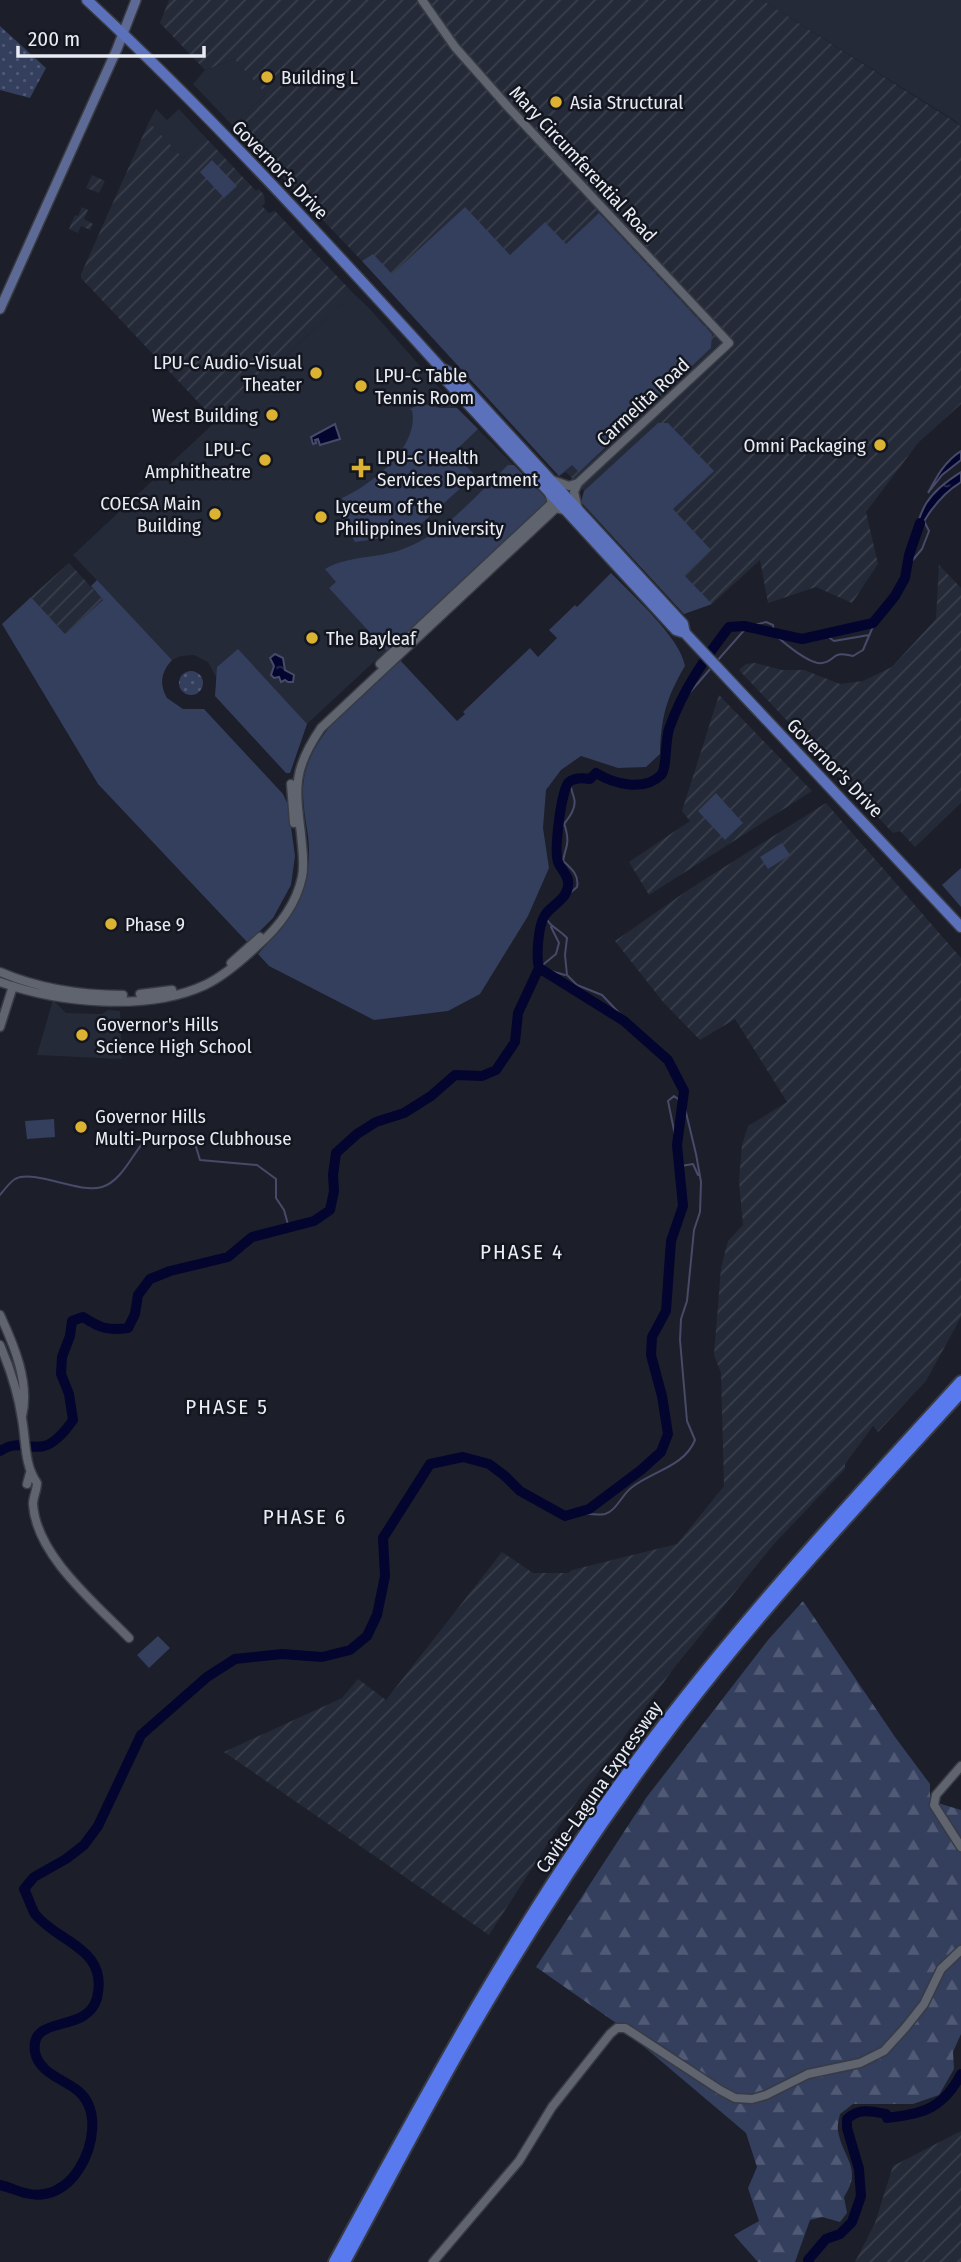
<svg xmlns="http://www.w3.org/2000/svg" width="961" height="2262" viewBox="0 0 961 2262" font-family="'Fira Sans Condensed',sans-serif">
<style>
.built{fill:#252a39}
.industrial{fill:url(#industrial-furrows)}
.grass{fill:#343e5d}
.forest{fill:url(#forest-firs)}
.park{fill:url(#park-dots)}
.water{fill:url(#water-ripples);stroke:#484a69;stroke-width:2}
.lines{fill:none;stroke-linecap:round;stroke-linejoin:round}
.stream{stroke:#484a69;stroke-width:2}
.river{stroke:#03052e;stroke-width:10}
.tertiary-casing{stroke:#383b43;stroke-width:11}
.secondary-casing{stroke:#383b43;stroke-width:12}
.primary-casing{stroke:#383b43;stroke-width:13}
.motorway-casing{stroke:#383b43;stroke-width:14}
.tertiary{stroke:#5f646f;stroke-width:8}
.secondary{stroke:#5d6a95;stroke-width:9}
.primary{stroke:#5b71bb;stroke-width:10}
.motorway{stroke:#5979ee;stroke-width:10}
.poi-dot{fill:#dcb233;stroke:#13161f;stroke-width:2.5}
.labels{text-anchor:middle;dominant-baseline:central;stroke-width:5;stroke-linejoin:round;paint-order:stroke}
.poi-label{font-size:19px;fill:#e9ecf3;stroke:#13161f;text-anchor:start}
.street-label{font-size:19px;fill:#e9ecf3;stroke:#13161f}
.neighbourhood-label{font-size:21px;letter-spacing:2px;fill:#e9ecf3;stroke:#13161f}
</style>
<defs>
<pattern id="industrial-furrows" width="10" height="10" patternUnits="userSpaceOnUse" patternTransform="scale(1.75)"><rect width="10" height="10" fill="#252a39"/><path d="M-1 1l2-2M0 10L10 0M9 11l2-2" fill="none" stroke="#3a3f4c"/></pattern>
<pattern id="forest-firs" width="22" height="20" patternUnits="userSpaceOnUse" patternTransform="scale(1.75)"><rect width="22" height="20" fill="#343e5d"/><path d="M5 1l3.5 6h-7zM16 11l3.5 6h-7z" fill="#515a75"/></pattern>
<pattern id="park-dots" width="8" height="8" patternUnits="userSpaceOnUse" patternTransform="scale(1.75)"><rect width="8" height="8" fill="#343e5d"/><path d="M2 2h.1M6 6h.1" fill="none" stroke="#515a75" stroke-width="1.8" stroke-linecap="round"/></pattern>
<pattern id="water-ripples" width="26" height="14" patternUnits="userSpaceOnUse" patternTransform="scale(1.75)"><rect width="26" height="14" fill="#03052e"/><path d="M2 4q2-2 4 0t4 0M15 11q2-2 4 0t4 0" fill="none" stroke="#282a4d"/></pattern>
</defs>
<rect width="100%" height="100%" fill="#1c1f29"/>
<path class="built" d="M762 0H961V127L957 122Z
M234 59 266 94 233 126 193 84 205 70Z
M156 109 167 120 179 109 205 137 183 158 149 122Z
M353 293 369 308 457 408 548 500 307 724 290 773H286L215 696 217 679 208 662 194 655 181 656 172 660 73 555Z
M53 1000 66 1013 102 1014 108 1010 120 1011 122 1059 37 1055Z"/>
<path class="industrial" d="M169 0H762L957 123 961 127V404L918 443 866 512 878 564 852 603 816 587 768 603 760 560 712 604 684 614 581 502 584 491 566 472 559 476 362 261 233 126 266 94 234 59 205 70 160 23Z
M149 122 183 158 205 137 256 191 259 189 264 195 265 203 262 206 269 213 275 211 353 293 216 421 81 278V274Z
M92 175 105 181 99 193 86 188Z
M82 207 88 210 84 219 93 224 90 230 81 226 78 233 69 229 75 215 78 216Z
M69 563 103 600 65 634 31 597Z
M939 565 961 588V803L915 847 900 831 893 833 739 670 746 664 755 663 782 670H804L840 684 863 681 892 667 936 619Z
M719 695 812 791 649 895 629 862 690 821 682 811Z
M826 803 961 958V1317L926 1381 878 1432 873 1426 845 1464V1469L773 1545 674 1668 557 1829 489 1935 224 1752 342 1698 358 1679 386 1700 502 1552 533 1573H568L572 1570 677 1544 724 1486 721 1373 714 1355 721 1268 728 1241 743 1225 739 1181 742 1145 748 1126 787 1102 735 1019 700 1040 664 1003 615 941 688 890Z
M961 2131V2262H855L875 2223 893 2166Z"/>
<path class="grass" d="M212 160 237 186 224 198 200 172Z
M465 207 510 255 545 222 566 244 599 213 712 334 711 348 579 472 572 465 559 476 362 261 373 254 392 274Z
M420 403 440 408H457L478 429 453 453 475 475 421 524 391 537 355 542 340 515 348 512 342 498C371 485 420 447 412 410H409Z
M658 423H668L714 471 673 509 711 550 684 575 712 604 684 614 581 502 584 491Z
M508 465H514L548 500 387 651 329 588 336 582 325 569C349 555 377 559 403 549 445 534 477 494 508 465Z
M611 573C632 595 680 637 685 666 666 698 661 718 660 754L646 767 618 768 581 756 561 770 546 790 543 828 549 868 528 916 480 994 448 1011 374 1020 269 966 258 954C291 918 314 887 308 836 305 815 300 794 305 773 316 728 366 689 399 659L457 721 465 714 463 712 530 648 538 657 557 638 549 630 575 605 577 607Z
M97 580 172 660C161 672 159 684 167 698L183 709H204L283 794 288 805 295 856 291 885 273 918 248 943 98 784 2 624 31 597 65 634 103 600 91 586Z
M238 649 307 724 290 773H286L215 696 217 667Z
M716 793 743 823 725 840 698 811Z
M782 843 790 855 768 869 760 857Z
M961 868V907L942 885Z
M54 1119 55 1137 27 1139 25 1121Z
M158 1636 170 1648 149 1668 137 1655Z"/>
<path class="forest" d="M803 1601 895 1737 930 1784V1797L938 1803 961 1810V2034L953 2052 954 2069 939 2095 913 2104H853L840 2114C839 2119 837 2126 838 2131 843 2159 863 2168 844 2197L847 2213 840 2222 822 2217 810 2220 795 2262H758L734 2235 759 2221 748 2188 757 2167 746 2133 616 2023 536 1967 646 1798 768 1640Z"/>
<path class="park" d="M0 26 46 68 30 98 0 90Z
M179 683a12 12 0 1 1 24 0a12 12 0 1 1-24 0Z"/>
<path class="water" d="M335 424 340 439 320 445 318 439 315 440 316 443 313 444 311 437Z
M961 451V460L942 475 928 493C937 476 945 461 961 451Z
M961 472V482C935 498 918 527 909 555 921 511 921 497 961 472Z
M275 654 283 658 285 670 294 675 293 682H288L285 680 281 682 279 677 274 678 271 675 274 666 270 658Z"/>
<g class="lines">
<path class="stream" d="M906 568 922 549 929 531 924 521
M824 634 834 641 869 635
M717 661 747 627 766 622 773 625 774 634C783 642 810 665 822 663 837 661 830 650 853 656L863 650 877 617
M678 706 711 668
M557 833C564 823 578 810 574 798 572 790 570 789 571 781
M563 869C561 849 573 850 564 823
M555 906 577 887C580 873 568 866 558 856
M545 915C548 926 559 929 567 938L565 955 567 975 577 985 602 995 646 1041
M539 968 556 954 559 943 551 927
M540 968 565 975
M677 1145 668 1101 674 1096 678 1099 684 1095
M678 1156 681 1166 693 1164 698 1175
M0 1195C4 1190 10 1182 15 1179 35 1169 78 1194 102 1187 122 1181 133 1153 146 1139L193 1137 200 1160 257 1165 276 1179V1198L284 1210 289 1228
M577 1513C586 1513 596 1516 605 1514 616 1511 622 1495 631 1488 652 1471 684 1467 695 1440L687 1421 680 1340 681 1319 687 1301 694 1230 700 1212 701 1182 696 1154 683 1100"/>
<path class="river" d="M0 1451C19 1439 26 1450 44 1446 56 1443 66 1430 73 1420L69 1394 61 1374 62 1357 70 1336 72 1321 83 1317C100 1328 108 1331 128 1328L135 1314 138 1295 150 1279 170 1271 228 1257 252 1237 314 1221 330 1210 334 1191 333 1175 336 1153 357 1134 376 1122 404 1113 431 1096 455 1075 482 1076 496 1070 515 1042 518 1013 539 968
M0 2185C9 2187 17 2191 25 2193 48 2199 67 2188 79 2169 93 2147 101 2109 77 2090 63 2079 39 2073 35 2052 29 2013 87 2035 97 1998 109 1948 58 1943 35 1914 31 1907 28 1897 24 1889L34 1877 66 1859 84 1845 98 1826 141 1735 207 1677 235 1659 282 1654 322 1657 350 1650 367 1636 377 1615 385 1576 383 1538 430 1464 463 1457 489 1464 505 1476 520 1491 565 1516 589 1509 641 1470 661 1452 668 1434 662 1396 651 1355 652 1337 666 1311 671 1241 683 1206 677 1145 684 1091 668 1060 624 1021 539 968C536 957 538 925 545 915 552 905 567 899 568 886 570 876 561 870 558 862 554 850 561 790 569 782 575 777 584 778 590 779L596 773C614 784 644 792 661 775 667 769 665 741 669 729 683 689 704 660 729 627L744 626 802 639 873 623 895 596 905 578 909 555 920 523
M809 2262 808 2260 826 2239 840 2234 852 2222 861 2196 859 2169 847 2128V2119C859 2108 871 2111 886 2114L887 2118C923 2114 944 2108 961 2074"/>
<g class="tertiary-casing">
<path id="tertiary" d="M422 0 455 47 509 108 729 343 578 483 574 492 578 509
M552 480 569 486 578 483
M380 664 552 503 549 493
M291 784 294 823
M231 963 260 937
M0 972C40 989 79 995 123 995
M0 982C58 1003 147 1012 205 985 224 976 241 961 256 947 278 928 296 906 302 877 305 863 302 848 301 834 295 786 293 769 321 728L556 508 564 510
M140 994 172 990
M0 1027 13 986
M0 1315C14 1345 30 1383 22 1416
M0 1345C10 1368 18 1393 22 1419 26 1440 24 1465 37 1483 37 1490 33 1497 33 1504 36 1555 95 1603 129 1638
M27 1484 30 1473
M961 1766 936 1795 934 1805 961 1847
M433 2262 519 2161 552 2107 610 2034 617 2028H625L633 2033 720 2090 735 2098 752 2099 766 2095 808 2074 860 2063 884 2051 905 2028 924 2004 941 1969 961 1950"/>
</g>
<g class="secondary-casing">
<path id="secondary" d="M0 309 117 49 136 0"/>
</g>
<g class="primary-casing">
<path id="primary" d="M87 0C212 116 327 243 442 369L447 381 676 630 685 633 961 927
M443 369 454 375 683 624 685 633"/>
</g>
<g class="motorway-casing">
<path id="motorway" d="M334 2262C423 2099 510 1936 619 1784 722 1640 842 1511 961 1381
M345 2262C384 2190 422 2117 463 2045 528 1932 600 1822 679 1718 766 1604 865 1499 961 1393"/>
</g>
<use href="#tertiary" class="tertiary"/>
<use href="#secondary" class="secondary"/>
<use href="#primary" class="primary"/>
<use href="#motorway" class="motorway"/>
</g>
<g class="poi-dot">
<circle cx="267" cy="77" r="7"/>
<circle cx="556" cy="102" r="7"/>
<circle cx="316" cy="373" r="7"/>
<circle cx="361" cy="386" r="7"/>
<circle cx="272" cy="415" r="7"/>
<circle cx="880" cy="445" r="7"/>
<circle cx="265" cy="460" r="7"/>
<path d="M357.5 457.5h7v7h7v7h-7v7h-7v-7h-7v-7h7z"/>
<circle cx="215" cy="514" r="7"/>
<circle cx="321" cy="517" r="7"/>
<circle cx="312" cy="638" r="7"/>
<circle cx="111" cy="924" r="7"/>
<circle cx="82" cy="1035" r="7"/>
<circle cx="81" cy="1127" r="7"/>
</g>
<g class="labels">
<g class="poi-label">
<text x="281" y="77">Building L</text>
<text x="570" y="102">Asia Structural</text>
<text x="302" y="362" text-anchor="end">LPU-C Audio-Visual<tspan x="302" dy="22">Theater</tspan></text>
<text x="375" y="375">LPU-C Table<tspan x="375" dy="22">Tennis Room</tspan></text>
<text x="258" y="415" text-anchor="end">West Building</text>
<text x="866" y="445" text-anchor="end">Omni Packaging</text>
<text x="251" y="449" text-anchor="end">LPU-C<tspan x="251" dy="22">Amphitheatre</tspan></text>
<text x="377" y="457">LPU-C Health<tspan x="377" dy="22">Services Department</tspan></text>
<text x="201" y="503" text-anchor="end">COECSA Main<tspan x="201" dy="22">Building</tspan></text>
<text x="335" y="506">Lyceum of the<tspan x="335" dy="22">Philippines University</tspan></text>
<text x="326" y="638">The Bayleaf</text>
<text x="125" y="924">Phase 9</text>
<text x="96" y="1024">Governor's Hills<tspan x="96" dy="22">Science High School</tspan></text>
<text x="95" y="1116">Governor Hills<tspan x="95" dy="22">Multi-Purpose Clubhouse</tspan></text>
</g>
<g class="street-label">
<text transform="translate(583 164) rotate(47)">Mary Circumferential Road</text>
<text transform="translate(280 170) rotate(46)">Governor's Drive</text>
<text transform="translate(643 402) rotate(-43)">Carmelita Road</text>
<text transform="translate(835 768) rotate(46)">Governor's Drive</text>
<text transform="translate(599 1787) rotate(-55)">Cavite–Laguna Expressway</text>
</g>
<g class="neighbourhood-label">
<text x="522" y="1252">PHASE 4</text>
<text x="227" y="1407">PHASE 5</text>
<text x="305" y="1517">PHASE 6</text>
</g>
</g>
<path d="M18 46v10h186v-10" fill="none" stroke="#e9ecf3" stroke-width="3.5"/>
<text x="28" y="46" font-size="21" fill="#e9ecf3" stroke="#13161f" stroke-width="5" paint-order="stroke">200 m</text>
</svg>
